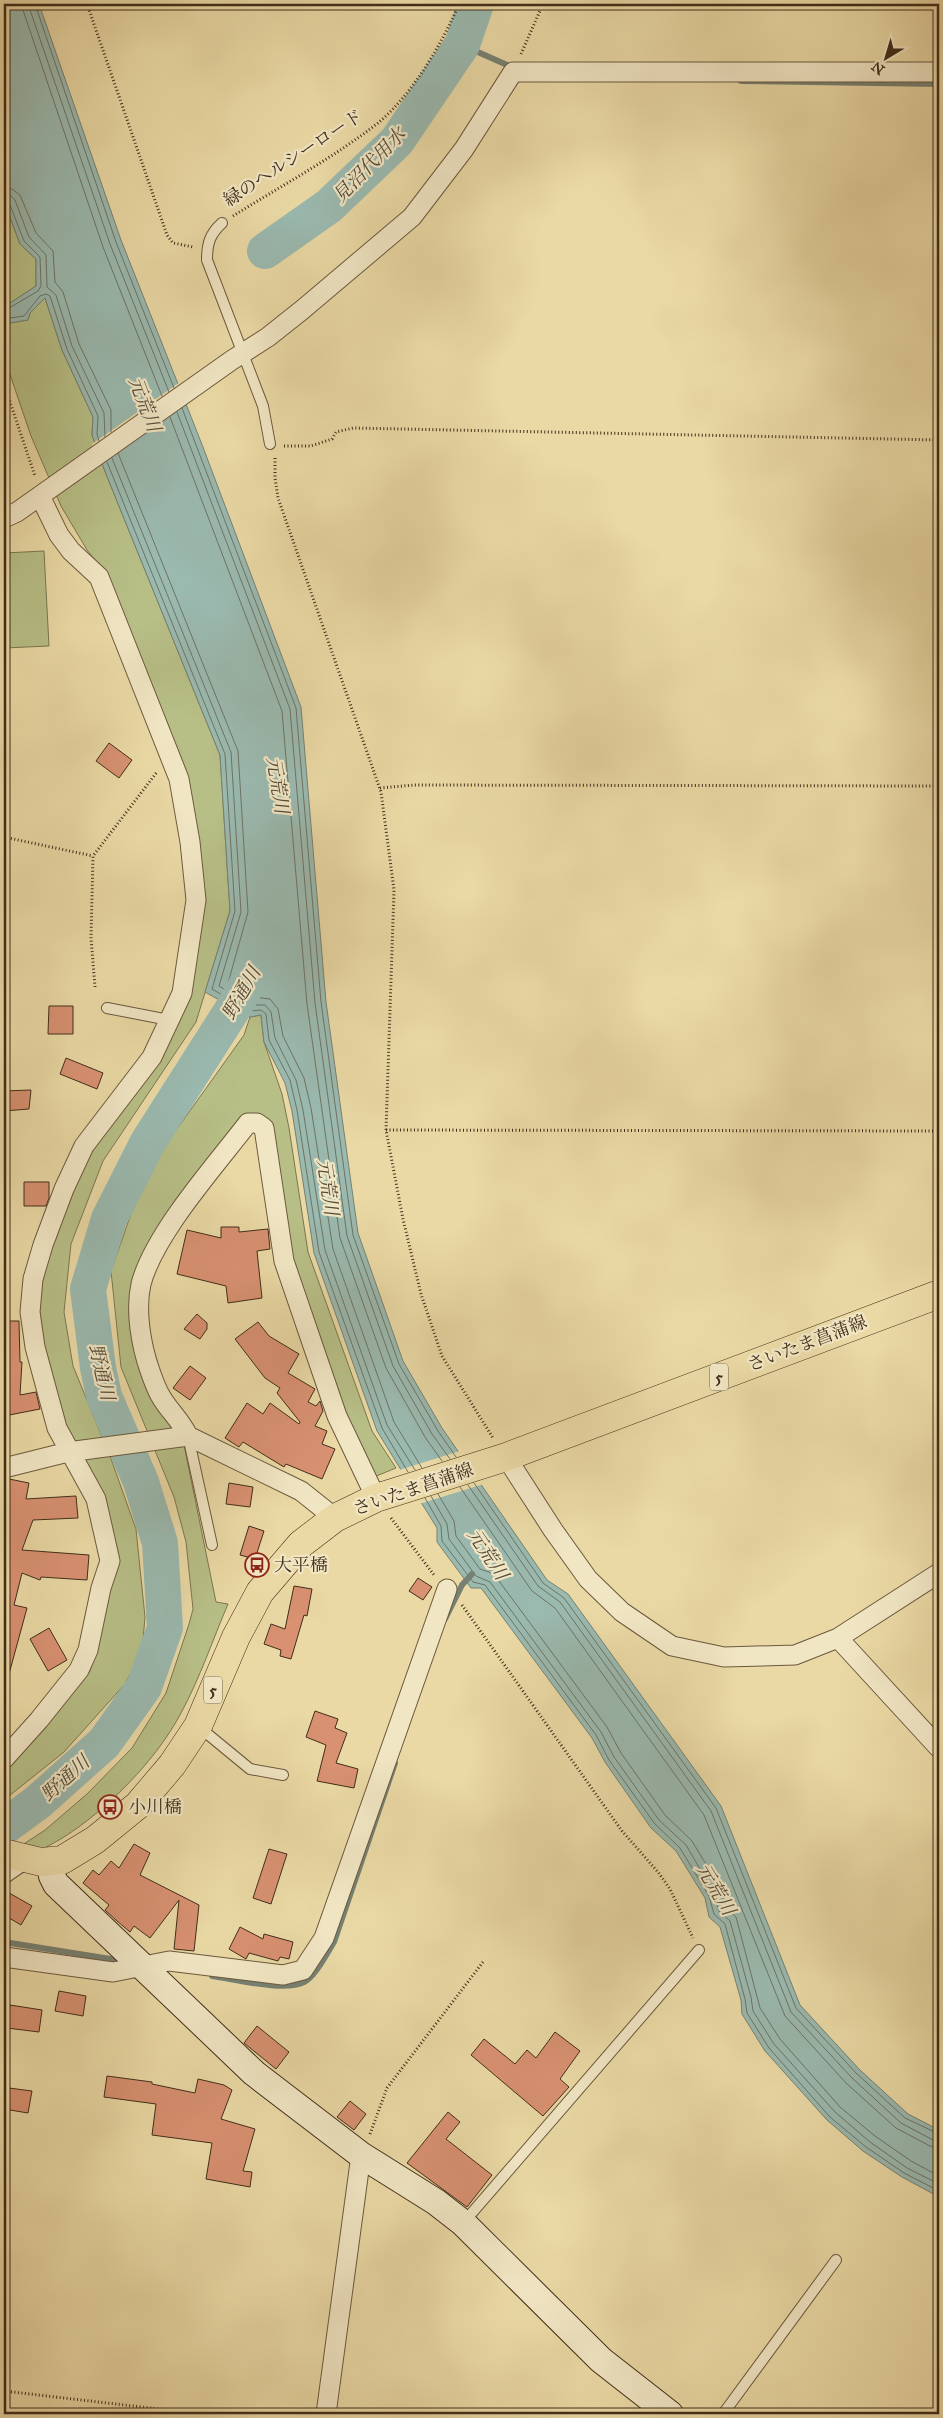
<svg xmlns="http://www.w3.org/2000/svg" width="943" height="2418" viewBox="0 0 943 2418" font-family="'IM FELL Great Primer','Noto Serif JP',serif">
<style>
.green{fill:#b7bf86;stroke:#7c7650}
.water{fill:#9ab9af;stroke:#768173}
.pier{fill:#ead9a5}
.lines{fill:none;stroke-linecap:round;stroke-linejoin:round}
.shore{stroke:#6e7364;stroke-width:1}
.stream{stroke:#768173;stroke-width:6}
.canal{stroke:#9ab9af;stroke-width:21}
.river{stroke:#9ab9af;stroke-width:36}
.building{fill:#d89171;stroke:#412d1a}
.lane-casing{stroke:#6b583d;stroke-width:12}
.street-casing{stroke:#6b583d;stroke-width:21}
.secondary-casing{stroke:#412d1a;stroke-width:28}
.primary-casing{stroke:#412d1a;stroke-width:29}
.path{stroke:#412d1a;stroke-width:3;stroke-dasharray:1 2.5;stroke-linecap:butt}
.lane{stroke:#f1e6c4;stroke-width:10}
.street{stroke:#f1e6c4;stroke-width:19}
.secondary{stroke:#f1e6c4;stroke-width:26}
.primary{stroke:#ead9a5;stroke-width:28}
.labels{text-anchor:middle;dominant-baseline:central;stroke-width:4.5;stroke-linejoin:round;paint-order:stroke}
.shield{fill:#f1e6c4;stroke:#76644d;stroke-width:1}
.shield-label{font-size:16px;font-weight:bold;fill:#412d1a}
.street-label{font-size:18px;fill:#412d1a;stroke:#f1e6c4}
.poi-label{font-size:18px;fill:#412d1a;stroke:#f1e6c4;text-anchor:start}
.water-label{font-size:19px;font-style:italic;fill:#534938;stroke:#f1e6c4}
</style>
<rect width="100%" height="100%" fill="#ead9a5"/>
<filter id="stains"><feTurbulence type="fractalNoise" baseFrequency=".004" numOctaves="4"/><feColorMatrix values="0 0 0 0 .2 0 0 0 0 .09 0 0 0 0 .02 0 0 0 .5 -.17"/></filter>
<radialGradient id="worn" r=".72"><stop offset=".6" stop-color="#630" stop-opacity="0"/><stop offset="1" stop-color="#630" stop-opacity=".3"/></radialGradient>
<path class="green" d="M4 201 20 244 36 259V286L4 307Z
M45 298 62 350 93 417 92 435 106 474 220 755 230 911 196 1022 103 1161 71 1244 64 1312 73 1366 110 1456 136 1529 145 1617 142 1652 125 1684 64 1752 4 1800V1772L90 1671 116 1554 66 1443 36 1326 43 1262 90 1149 157 1060 204 897 185 782 103 570 87 550 61 506 31 436 4 357V324L28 320 30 313Z
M44 551 49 646 4 648V553Z
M261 1015 264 1042 282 1094 289 1128 308 1252 372 1431 396 1468 374 1477 333 1386 291 1266 256 1117 154 1241 132 1316 184 1445 216 1602 228 1604C213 1639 200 1678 181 1713 157 1759 108 1809 64 1837 45 1849 23 1857 4 1870V1857L45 1830 87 1794 132 1748 166 1693 189 1624 193 1609 186 1542 174 1497 121 1367 111 1271 132 1211 162 1150 244 1035 250 1017Z"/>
<path class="water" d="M4 4H39L121 240 201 442 301 707 326 1002 358 1233 403 1361 442 1428 547 1580 568 1594 721 1806 800 2005 860 2070 908 2114 939 2130V2197L902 2177 863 2151 827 2120 765 2051 742 2014 741 2000 720 1927 709 1917 705 1898 676 1851 651 1828 605 1762 592 1738 481 1588H471L437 1542V1528L377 1431 314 1253 292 1111 285 1083 264 1042 261 1015 250 1017 205 992 230 911 220 755 106 474 92 435 93 417 62 350 45 298 30 313 28 320 4 324V307L36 286V259L20 244 4 201Z"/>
<path class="pier" d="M180 382 188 403 100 466 92 444Z
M460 1451 484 1484 419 1504 399 1470Z"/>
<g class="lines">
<path class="shore" d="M21 4 103 247 162 396
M28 4 110 244 169 392
M35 4 116 242 174 388
M4 188 12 189 20 195 36 233 53 251 55 282 63 292 79 344 111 410V432
M4 195 11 196 15 200 29 237 46 255 47 287 56 295 72 346 104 413 105 437
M4 201 10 205 24 241 40 257 41 286 38 291 4 311
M4 319 24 316 40 296 46 294 50 296 67 349 98 416 97 434 99 441
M182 408 296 708 321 1002 353 1235 399 1364 438 1431 456 1457
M177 412 290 709 315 1003 347 1236 393 1366 432 1434 450 1459
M170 417 282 711 307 1004 340 1238 386 1368 425 1437 442 1461
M118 453 238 751 248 912 228 983 253 997 270 999 278 1009 283 1036 304 1078 311 1108 333 1249 394 1422 422 1468
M112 458 231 752 241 912 219 986 251 1005H265L271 1012 275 1038 296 1080 303 1110 325 1250 387 1425 415 1470
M107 462 225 754 235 911 212 989 250 1011 261 1010 266 1014 269 1040 290 1080 297 1110 319 1252 382 1428 408 1472
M474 1483 543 1583 564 1598 716 1808 796 2008 856 2073 905 2118 939 2134
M468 1485 538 1586 560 1602 711 1811 791 2012 852 2078 901 2123 933 2140 939 2141
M460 1487 532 1591 555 1608 704 1815 785 2016 846 2083 896 2128 930 2146 939 2148
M438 1494 454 1521 456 1536 480 1569 489 1572 496 1577 607 1727 621 1753 665 1815 692 1841 721 1889 726 1907 736 1917 760 2008 780 2039 840 2107 875 2136 911 2161 939 2176
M431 1496 447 1524 449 1539 476 1576 490 1582 601 1732 614 1757 659 1820 686 1845 714 1893 719 1911 730 1921 751 1997 753 2011 774 2044 835 2112 870 2142 907 2168 939 2184
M425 1498 441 1526 442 1541 473 1582 485 1585 596 1735 609 1760 655 1824 680 1848 709 1896 714 1914 725 1924 745 1999 747 2013 769 2048 830 2117 866 2147 904 2173 939 2191"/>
<path class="stream" d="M462 45 514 68
M741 81 939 84
M445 1619 462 1585 472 1574
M4 1942 123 1961
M212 1976C235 1979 284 1992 304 1982 315 1977 327 1953 334 1942L395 1763"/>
<path class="canal" d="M265 251 329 206 397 141 462 45 476 4"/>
<path class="river" d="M265 251 329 206 397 141 462 45 476 4
M4 1827 38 1802 104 1743 144 1687 165 1628 160 1543 141 1482 104 1396 98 1368 88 1289 109 1219 148 1142 234 1007 258 965"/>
</g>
<path class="building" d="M109 743 132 760 119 778 96 761Z
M49 1006H73V1034H48Z
M66 1058 103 1073 97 1089 60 1074Z
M31 1090 29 1109 4 1111V1091Z
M24 1182H49V1198L46 1206H24Z
M221 1227H239V1232L268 1229 270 1249 257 1251 262 1298 228 1303 226 1286 177 1274 187 1230 221 1238Z
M197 1314 207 1323V1329L200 1339 184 1329Z
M4 1321H19L20 1362H22L20 1395 36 1392 40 1409 4 1416Z
M258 1322 269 1336 299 1354 288 1373 315 1389 308 1402 316 1406 320 1401 323 1411 315 1426 327 1431 322 1444 335 1449 322 1479 286 1464 284 1467 243 1442 239 1447 225 1438 247 1403 263 1414 270 1403 299 1424 300 1422 277 1393 280 1388 265 1378 235 1339Z
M190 1366 206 1378 190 1400 173 1388Z
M9 1479 29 1483 26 1499 76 1496 78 1518 33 1520 22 1550 89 1555 87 1580 41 1577 40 1580 22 1573 14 1605 27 1608 9 1674H4V1487H7Z
M229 1483 253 1487 250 1507 226 1504Z
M249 1526 264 1531 255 1559 240 1555Z
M418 1578 432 1587 423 1600 409 1591Z
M294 1586 312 1589 307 1616 304 1615 291 1659 280 1656 281 1650 264 1644 271 1624 285 1629Z
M49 1628 67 1660 48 1671 30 1639Z
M315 1711 338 1719 335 1728 347 1733 336 1763 358 1769 354 1788 317 1781 326 1745 306 1737Z
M134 1844 150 1853 140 1875 199 1905 194 1951 174 1949 179 1900 150 1938 134 1926 130 1932 117 1921 105 1910 109 1905 83 1883 93 1870 99 1875 111 1861 119 1868Z
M269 1849 287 1854 271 1904 253 1898Z
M4 1890 32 1906 21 1925 4 1915Z
M240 1927 263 1939 264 1934 293 1942 289 1959 280 1957 278 1961 249 1953 246 1959 229 1949Z
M59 1991 86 1996 83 2016 55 2011Z
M10 2005 42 2010 39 2032 7 2028Z
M257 2026 289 2052 276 2069 244 2043Z
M555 2032 580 2051 560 2079 569 2087 543 2116 471 2055 484 2039 515 2064 527 2050 536 2058Z
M107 2076 152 2082V2084L195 2093 198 2079 224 2085 232 2090 221 2119 255 2129 243 2171 252 2172 250 2187 206 2179 212 2143 152 2135 156 2104 104 2097Z
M9 2088 32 2091 28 2113 4 2109V2091L9 2092Z
M350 2101 366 2114 354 2130 337 2117Z
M448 2112 460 2122 446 2139 492 2175 467 2207 407 2163Z"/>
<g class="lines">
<g class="lane-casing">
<path id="lane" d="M222 223C210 234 207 243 207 260L263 406 270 444
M107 1008 169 1020
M188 1436 212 1545
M199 1727 250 1769 283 1775
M4 1879 27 1863
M464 2222 699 1950
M723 2414 836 2260"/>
</g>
<g class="street-casing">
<path id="street" d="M4 518 17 512 232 360 268 337 302 310 412 217 464 149 513 72H939
M188 1436C181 1420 168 1410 160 1395 156 1388 153 1379 150 1371 141 1345 135 1311 141 1284 154 1234 215 1166 248 1123H257L264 1128 284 1261 337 1416 376 1498
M506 1457 553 1530 588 1579 622 1612 672 1646 724 1657 795 1655 838 1638 939 1573
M4 1468 68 1452 188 1436 301 1491 335 1518
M838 1638 939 1748
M4 1759 39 1720 79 1670 88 1650 101 1588 110 1561 96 1499 57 1428 35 1347 30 1312 33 1279 43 1245 64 1189 84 1146 152 1057 182 993 196 900 190 842 179 779 99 577 71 551 59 535 40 496
M4 1957 113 1972 169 1961 283 1975 303 1970 324 1938 447 1589
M326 2414 361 2155"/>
</g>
<g class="secondary-casing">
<path id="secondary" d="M50 1863 52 1876 56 1884 254 2073 361 2155 436 2202 463 2223 601 2360 670 2414"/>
</g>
<g class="primary-casing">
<path id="primary" d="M4 1853 41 1862 62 1860 95 1840 138 1805 172 1765 198 1726 236 1637 260 1592 301 1544 335 1518 376 1498 506 1457 939 1294"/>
</g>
<path class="path" d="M87 4 167 235 173 243 193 247
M448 4 456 10
M521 54 543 4
M233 216C281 186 333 158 378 123 412 95 442 44 459 4
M4 392 9 399 35 476
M284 446H311L332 439 336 432 353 428 939 440
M275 458V478L278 498 381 792 394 890 386 1130 403 1219 421 1294 442 1356 493 1438
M380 788 414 785 939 786
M4 837 93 856
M95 987 91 938 93 856 157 772
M386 1130 939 1131
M391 1518 434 1575
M462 1605 622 1831 658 1872 670 1889 693 1938
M370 2134 387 2088 483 1962
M4 2391 202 2414"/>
<use href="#lane" class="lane"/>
<use href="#street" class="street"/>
<use href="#secondary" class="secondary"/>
<use href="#primary" class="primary"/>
</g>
<defs>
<g id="bus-ring" transform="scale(1.25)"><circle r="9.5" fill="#f1e6c4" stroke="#8f2418" stroke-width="1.5"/><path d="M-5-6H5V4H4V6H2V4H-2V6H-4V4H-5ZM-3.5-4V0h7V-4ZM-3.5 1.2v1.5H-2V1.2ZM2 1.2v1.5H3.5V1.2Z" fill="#8f2418"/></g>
</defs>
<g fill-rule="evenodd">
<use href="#bus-ring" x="257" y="1565"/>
<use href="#bus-ring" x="110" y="1807"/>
</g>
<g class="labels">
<g class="shield">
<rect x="710" y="1363.5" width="18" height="27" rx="4"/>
<rect x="204" y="1676.5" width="18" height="27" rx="4"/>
</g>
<g class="shield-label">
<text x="719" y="1377">5</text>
<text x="213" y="1690">5</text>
</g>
<g class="street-label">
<text transform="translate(293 158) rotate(-33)">緑のヘルシーロード</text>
<text transform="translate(807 1343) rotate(-21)">さいたま菖蒲線</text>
<text transform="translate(413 1489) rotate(-19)">さいたま菖蒲線</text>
</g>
<g class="poi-label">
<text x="274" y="1565">大平橋</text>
<text x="128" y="1807">小川橋</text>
</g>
<g class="water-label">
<text transform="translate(369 165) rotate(-46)">見沼代用水</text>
<text transform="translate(145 404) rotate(69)">元荒川</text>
<text transform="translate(278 785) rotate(81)">元荒川</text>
<text transform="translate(241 993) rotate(-60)">野通川</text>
<text transform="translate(328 1187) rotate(82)">元荒川</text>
<text transform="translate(102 1372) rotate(77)">野通川</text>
<text transform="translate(488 1554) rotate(57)">元荒川</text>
<text transform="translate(65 1778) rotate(-42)">野通川</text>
<text transform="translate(716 1889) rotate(59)">元荒川</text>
</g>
</g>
<rect width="943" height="2418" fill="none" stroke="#ead9a5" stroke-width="20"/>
<rect x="5" y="5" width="933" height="2408" fill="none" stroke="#412d1a" stroke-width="2.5"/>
<rect x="10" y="10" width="923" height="2398" fill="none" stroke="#412d1a"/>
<g transform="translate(886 58) rotate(218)" stroke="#f1e6c4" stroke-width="4" paint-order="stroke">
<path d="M0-4L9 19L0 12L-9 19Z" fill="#412d1a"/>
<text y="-8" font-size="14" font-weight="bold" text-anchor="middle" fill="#412d1a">N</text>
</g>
<rect width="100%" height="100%" filter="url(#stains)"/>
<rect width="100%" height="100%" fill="url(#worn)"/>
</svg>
